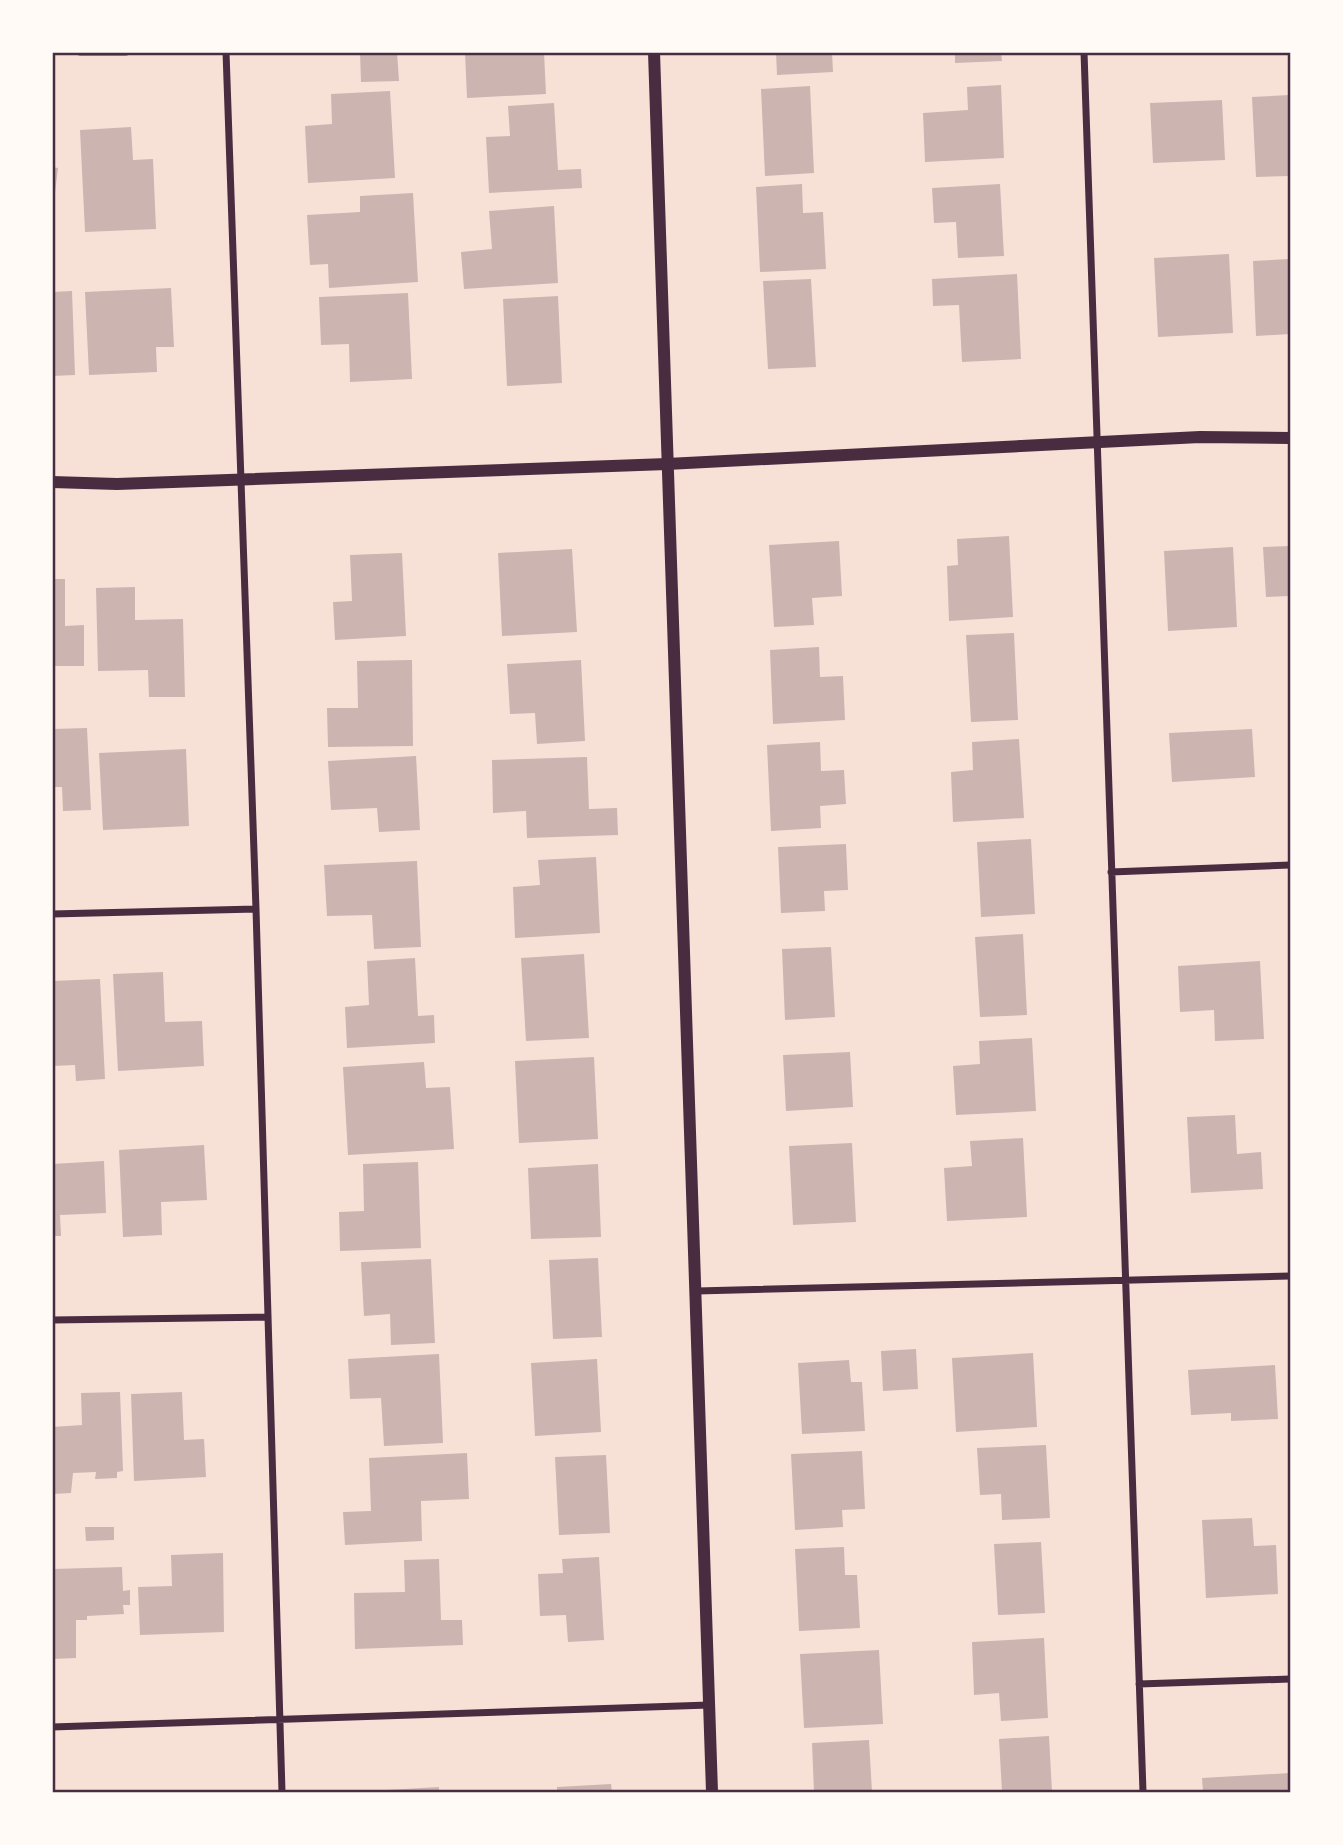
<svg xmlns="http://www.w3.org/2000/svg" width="1343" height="1845" viewBox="0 0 1343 1845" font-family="'Nunito Sans',sans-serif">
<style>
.building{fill:#ccb4b1}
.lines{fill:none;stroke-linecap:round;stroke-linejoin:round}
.minor{stroke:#4a2c40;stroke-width:7}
.tertiary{stroke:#4a2c40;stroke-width:12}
.neatline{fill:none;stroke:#4a2c40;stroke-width:2.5}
</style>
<rect width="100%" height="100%" fill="#f7e1d7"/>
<path class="building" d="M360 52H397L399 81 361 82Z
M465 52H544L546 94 467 98Z
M776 52H832L833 72 777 75Z
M955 52H1001L1002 61 955 63Z
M1001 85 1004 158 925 162 923 113 968 110 967 87Z
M810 86 814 173 765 176 761 89Z
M390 91 395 178 308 183 305 126 332 124 331 94Z
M1290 95V176L1256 177 1252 97Z
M1222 100 1225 160 1153 163 1150 103Z
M554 103 558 170 581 169 582 188 489 193 486 137 510 136 508 106Z
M131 127 133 160 153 159 156 229 85 232 80 130Z
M52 167 58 168 54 201 52 200Z
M802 184 803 213 823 212 826 269 760 272 756 187Z
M1000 184 1004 256 958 258 956 222 934 223 932 188Z
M413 193 418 282 329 288 328 264 310 265 307 215 360 212V196Z
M554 206 558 283 464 289 461 252 492 249 489 211Z
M1229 254 1233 333 1158 337 1154 258Z
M1290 259V334L1256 336 1253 261Z
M1017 274 1021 359 962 362 959 305 933 306 932 279Z
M811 279 816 367 768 369 763 281Z
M171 288 174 347H156L157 372 89 375 85 292Z
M72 291 75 375 52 376V292Z
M408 293 412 379 350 382 349 344 321 345 319 297Z
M558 296 562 383 507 386 503 299Z
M1009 536 1013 617 949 621 947 566 958 565 957 539Z
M839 541 842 596 812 598 814 625 774 627 769 545Z
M1290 546V596L1266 597 1263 547Z
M1233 547 1237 627 1168 631 1164 551Z
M572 549 577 632 502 636 498 553Z
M402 553 406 636 335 640 333 602 352 601 350 555Z
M52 579H65V626L84 625V666H52Z
M135 587V620L183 619 185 697H149L148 670 98 671 96 588Z
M1014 633 1018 720 971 722 966 635Z
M819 647 820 677 843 676 845 720 773 724 770 650Z
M412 660 413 746 328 747 327 708H358L357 661Z
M581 660 585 741 537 744 535 713 510 714 507 664Z
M87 728 91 810 63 811 62 787H52V729Z
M1252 729 1255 777 1172 782 1169 733Z
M1019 739 1024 818 953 822 951 772 973 770 972 742Z
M820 742 821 771 844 770 846 804 820 806 821 828 771 831 767 745Z
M186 749 189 826 103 830 99 753Z
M416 756 420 830 379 832 377 808 331 810 328 761Z
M587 757 589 809 617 808 618 835 527 838 526 811 493 813 492 760Z
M1031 839 1035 914 981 917 977 842Z
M846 844 848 890 824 891 825 911 781 913 778 847Z
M596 857 600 933 515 938 513 887 540 885 538 860Z
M417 861 421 947 374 949 372 915 327 916 324 865Z
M1023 934 1027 1015 980 1017 975 937Z
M831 947 835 1017 785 1020 782 949Z
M584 954 589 1038 526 1041 521 958Z
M415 958 418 1016 434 1015 435 1043 347 1048 345 1007 369 1005 367 961Z
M1260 961 1264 1039 1215 1041 1214 1010 1180 1012 1178 966Z
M163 972 165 1022 202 1021 204 1066 118 1071 113 974Z
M100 979 105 1079 76 1081 75 1065 52 1066V981Z
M1032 1038 1036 1111 956 1115 953 1066 980 1064 979 1041Z
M850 1052 853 1107 786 1111 783 1055Z
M594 1057 598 1139 519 1143 515 1061Z
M424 1062 426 1088 450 1087 454 1149 348 1155 343 1067Z
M1235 1115 1237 1154 1261 1152 1263 1189 1191 1193 1187 1117Z
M1023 1138 1027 1217 947 1221 944 1168 972 1166 970 1141Z
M852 1143 856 1222 793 1225 789 1146Z
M204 1145 207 1200 161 1202 162 1235 123 1237 119 1150Z
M104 1161 106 1213 60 1215 61 1236H52V1164Z
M418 1162 421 1248 340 1251 339 1212 364 1211 363 1164Z
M598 1164 601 1237 531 1239 528 1168Z
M598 1258 602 1337 553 1339 549 1260Z
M431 1259 435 1343 391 1345 390 1314 364 1316 361 1262Z
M916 1349 918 1389 883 1391 881 1351Z
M1033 1353 1037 1427 956 1432 952 1358Z
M439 1354 443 1443 384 1446 381 1398 350 1399 348 1359Z
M597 1359 601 1432 535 1436 531 1363Z
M849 1360 851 1382H862L865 1431 802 1434 798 1363Z
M1275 1365 1278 1419 1231 1421V1413L1191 1415 1188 1370Z
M120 1392 123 1471 117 1472V1478L95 1479 96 1472 73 1473 71 1493 52 1494V1427L82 1425 81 1393Z
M182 1392 184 1440 204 1439 206 1477 134 1481 131 1394Z
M1046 1445 1050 1518 1002 1520 1001 1494 980 1495 977 1448Z
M862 1451 865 1509 842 1510 843 1527 795 1530 791 1454Z
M467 1453 469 1499 421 1501 422 1541 345 1545 343 1512 371 1511 369 1458Z
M606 1455 610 1533 559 1535 555 1457Z
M1252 1518 1254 1546 1276 1545 1278 1594 1206 1598 1202 1520Z
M85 1527H114V1540L86 1541Z
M1041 1542 1045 1613 998 1615 994 1544Z
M844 1547 845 1575H857L860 1628 799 1631 795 1549Z
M223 1553 224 1632 140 1635 138 1587 172 1586 171 1555Z
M599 1557 604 1640 568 1642 566 1615 540 1616 538 1574 563 1573 562 1559Z
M439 1559 441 1620H462L463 1645 355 1649 354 1593 405 1592 404 1560Z
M122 1567 123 1591 130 1590V1605H123L124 1614 87 1616V1620H76V1658L52 1659V1569Z
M1044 1638 1048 1718 1001 1721 999 1693 974 1695 972 1642Z
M879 1650 883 1724 804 1728 800 1654Z
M1049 1736 1052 1792H1002L999 1739Z
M869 1740 872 1792H814L812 1743Z
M1290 1773V1792H1203L1202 1778Z
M611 1784 612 1792H557V1787Z
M439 1787V1792H386V1790Z"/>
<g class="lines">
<path class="minor" d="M80 52H126
M226 52 256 909 282 1792
M1084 52 1143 1792
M1111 872 1290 865
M52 914 256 909
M697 1291 1290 1276
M52 1320 266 1317
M1139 1684 1290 1679
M52 1727 709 1705"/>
<path class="tertiary" d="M654 52 712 1792
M52 482 117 484 667 464 1200 437 1290 438"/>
</g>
<rect width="1343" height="1845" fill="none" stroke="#fffaf5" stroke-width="108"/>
<rect x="54" y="54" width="1235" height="1737" class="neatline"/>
</svg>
